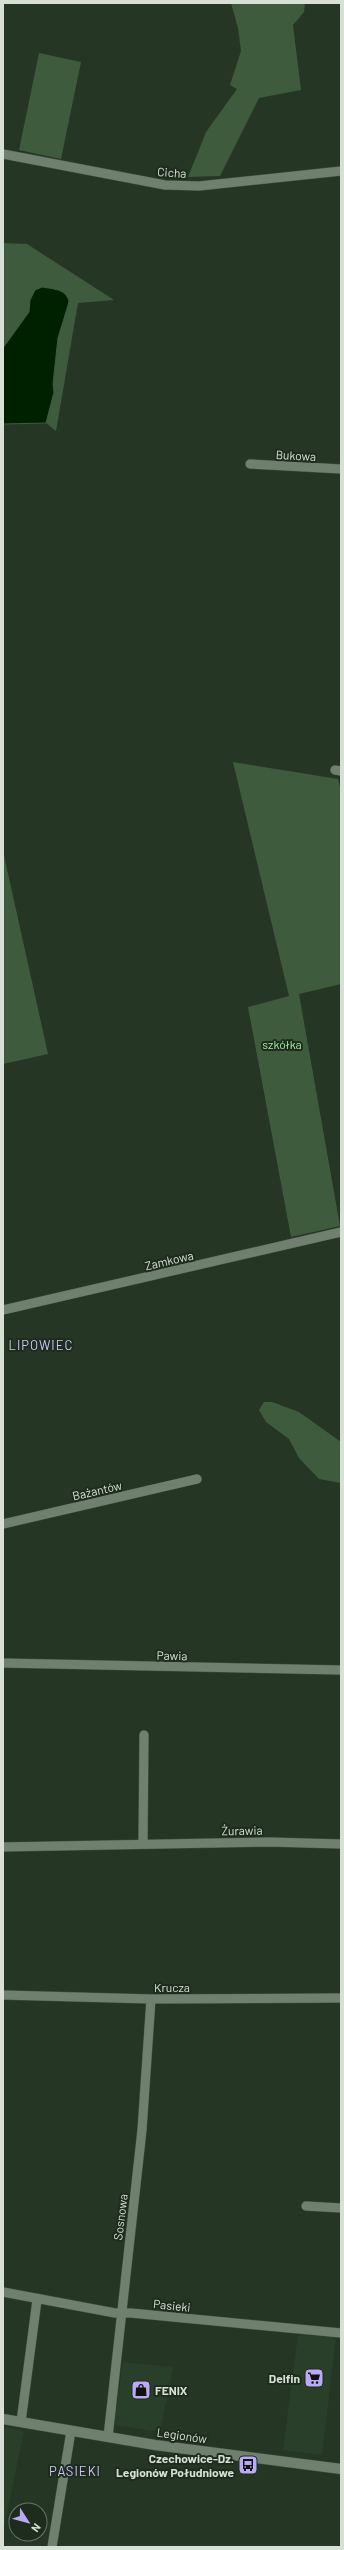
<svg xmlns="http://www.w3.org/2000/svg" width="344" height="2550" viewBox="0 0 344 2550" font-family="Barlow,sans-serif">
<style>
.built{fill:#2a3f29}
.green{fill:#3f5b3d}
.water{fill:#002100;stroke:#405a40}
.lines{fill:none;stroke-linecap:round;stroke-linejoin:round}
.street-casing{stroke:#435042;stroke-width:10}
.secondary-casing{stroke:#435042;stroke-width:11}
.street{stroke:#6f816e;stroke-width:9}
.secondary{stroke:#6f816e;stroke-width:10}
.labels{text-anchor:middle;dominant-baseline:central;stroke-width:4;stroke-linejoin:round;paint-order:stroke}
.street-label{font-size:12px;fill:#d6e0d5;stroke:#1d2c1c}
.park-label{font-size:12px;fill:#a4e99f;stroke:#1d2c1c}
.poi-label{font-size:12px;font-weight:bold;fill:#d6e0d5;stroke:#1d2c1c;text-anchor:end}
.neighbourhood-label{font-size:13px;letter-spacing:1px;fill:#cdc3fc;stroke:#1d2c1c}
</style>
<rect width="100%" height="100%" fill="#263625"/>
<path class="built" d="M298 2335 336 2337 322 2455 283 2450Z
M123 2362 173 2367 160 2432 114 2425Z
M3 2427 24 2431 3 2532Z"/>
<path class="green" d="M231 3H305L304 12 293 25 301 90 259 98 220 176 188 177 206 132 237 89 230 85 241 51 238 28Z
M39 53 81 62 61 159 19 150Z
M3 243 27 244 114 300 78 303 56 431 46 423 54 392 53 385 58 338 30 300 29 312 3 348Z
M233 762 338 779 341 791V984L299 994 340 1226 291 1237 248 1007 289 996Z
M3 851 48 1054 3 1064Z
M264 1402H272L299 1412 341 1442V1483L319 1479 299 1458 289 1439 266 1422 259 1410Z"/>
<path class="water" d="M42 287C53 289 67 289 69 302L58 338 53 384 54 392 46 423 3 424V348L29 312 30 300 35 290Z"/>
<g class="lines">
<g class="street-casing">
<path id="street" d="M3 154 165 185 199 186 341 171
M250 464 341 469
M335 770 341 771
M3 1310 341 1232
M3 1524 197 1479
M3 1663 341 1670
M143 1843 144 1735
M3 1847 269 1842 341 1844
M3 1995 151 1999 341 1998
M306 2206 341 2208
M3 2292 115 2313H131L341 2333
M21 2422 37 2300
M108 2437 142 2130 151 1999
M52 2547 71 2431"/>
</g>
<g class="secondary-casing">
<path id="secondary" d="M3 2419 155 2445 341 2469"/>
</g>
<use href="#street" class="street"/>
<use href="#secondary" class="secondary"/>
</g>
<defs>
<g id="supermarket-square" transform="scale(1)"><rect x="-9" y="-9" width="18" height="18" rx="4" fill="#baaaf6" stroke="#1d2c1c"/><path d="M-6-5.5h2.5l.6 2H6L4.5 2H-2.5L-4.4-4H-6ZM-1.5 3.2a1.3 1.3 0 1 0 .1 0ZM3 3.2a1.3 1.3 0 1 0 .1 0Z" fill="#111"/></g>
<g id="shop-square" transform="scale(1)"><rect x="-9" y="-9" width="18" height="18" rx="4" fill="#baaaf6" stroke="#1d2c1c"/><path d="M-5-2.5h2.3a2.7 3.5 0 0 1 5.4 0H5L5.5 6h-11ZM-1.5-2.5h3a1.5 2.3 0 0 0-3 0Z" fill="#111"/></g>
<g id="bus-square" transform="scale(1)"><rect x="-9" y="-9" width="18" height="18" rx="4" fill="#baaaf6" stroke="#1d2c1c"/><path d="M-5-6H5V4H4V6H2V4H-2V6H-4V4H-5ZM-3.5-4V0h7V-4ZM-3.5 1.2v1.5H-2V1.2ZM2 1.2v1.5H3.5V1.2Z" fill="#111"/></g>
</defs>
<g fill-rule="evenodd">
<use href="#supermarket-square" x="314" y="2378"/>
<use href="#shop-square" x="141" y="2390"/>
<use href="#bus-square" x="248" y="2465"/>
</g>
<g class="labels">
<g class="street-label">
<text transform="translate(172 172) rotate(4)">Cicha</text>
<text transform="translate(296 455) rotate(3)">Bukowa</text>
<text transform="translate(169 1260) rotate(-13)">Zamkowa</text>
<text transform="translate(97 1490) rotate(-13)">Bażantów</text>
<text transform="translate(172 1655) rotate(1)">Pawia</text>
<text transform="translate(242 1830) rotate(-1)">Żurawia</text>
<text x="172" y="1987">Krucza</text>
<text transform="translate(120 2217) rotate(-83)">Sosnowa</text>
<text transform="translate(172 2305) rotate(6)">Pasieki</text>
<text transform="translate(182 2435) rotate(8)">Legionów</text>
</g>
<g class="park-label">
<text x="282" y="1044">szkółka</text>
</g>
<g class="poi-label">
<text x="300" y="2378">Delfin</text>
<text x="155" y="2390" text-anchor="start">FENIX</text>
<text x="234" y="2458">Czechowice-Dz.<tspan x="234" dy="14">Legionów Południowe</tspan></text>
</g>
<g class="neighbourhood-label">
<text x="41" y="1345">LIPOWIEC</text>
<text x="75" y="2471">PASIEKI</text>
</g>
</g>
<rect width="344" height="2550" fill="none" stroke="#d6e0d5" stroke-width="8"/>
<g transform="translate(28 2522) rotate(126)"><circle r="19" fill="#1d2c1c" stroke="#677466"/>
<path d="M0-3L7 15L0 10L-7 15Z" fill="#baaaf6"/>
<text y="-6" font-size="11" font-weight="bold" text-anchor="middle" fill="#d6e0d5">N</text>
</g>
</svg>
